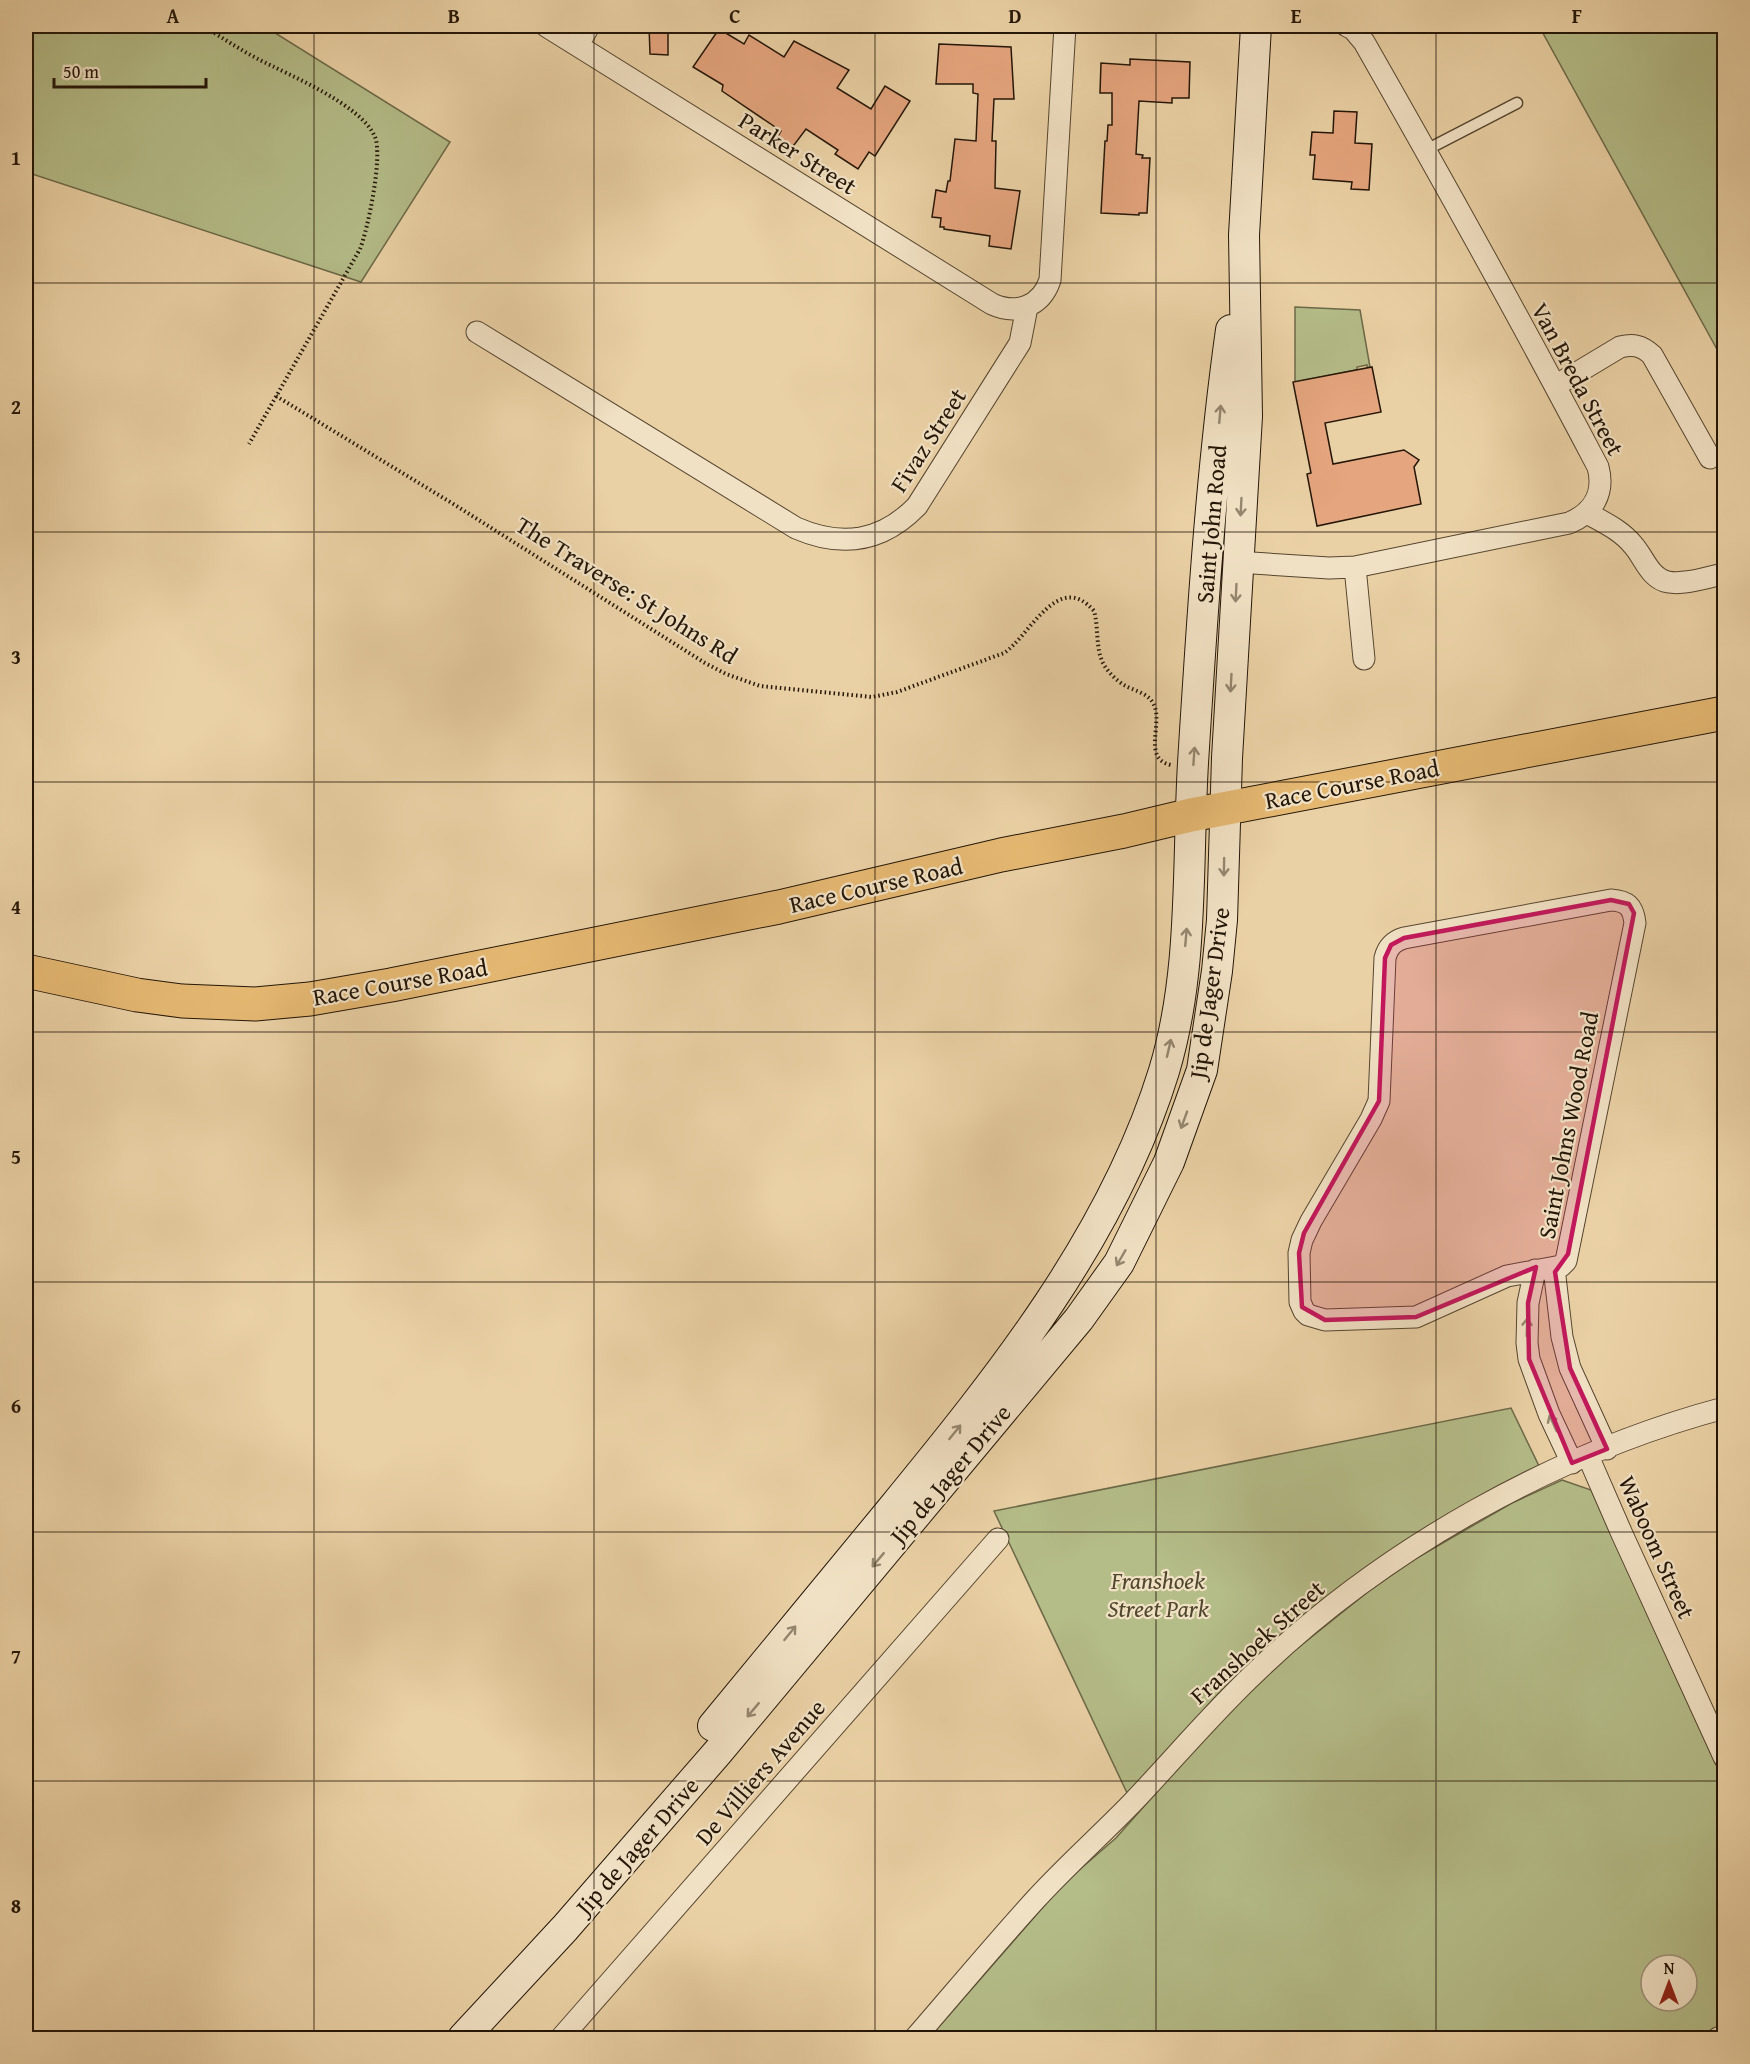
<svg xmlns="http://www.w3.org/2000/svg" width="1750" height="2064" viewBox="0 0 1750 2064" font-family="'Gentium Book Plus',serif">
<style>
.green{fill:#b4bc88;stroke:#6c6948;stroke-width:1.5;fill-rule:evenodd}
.building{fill:#e5a57e;stroke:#241608;stroke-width:1.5}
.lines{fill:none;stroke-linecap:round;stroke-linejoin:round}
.service-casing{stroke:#56452f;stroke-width:13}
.minor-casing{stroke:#56452f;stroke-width:23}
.secondary-casing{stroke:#241608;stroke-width:32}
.primary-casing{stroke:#241608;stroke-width:35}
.path{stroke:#241608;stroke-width:4;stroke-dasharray:1.5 3;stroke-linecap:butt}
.service{stroke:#f1e1c4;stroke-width:10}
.minor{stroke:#f1e1c4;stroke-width:21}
.secondary{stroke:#f1e1c4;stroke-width:30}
.primary{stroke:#e5b872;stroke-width:33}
.oneway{stroke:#95866f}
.marked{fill:#c2185b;fill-opacity:0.2;stroke:#c2185b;stroke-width:4.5;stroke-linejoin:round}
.grid{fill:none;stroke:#241608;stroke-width:1.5;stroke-opacity:0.55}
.labels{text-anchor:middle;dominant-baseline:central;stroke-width:4.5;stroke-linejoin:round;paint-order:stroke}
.street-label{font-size:24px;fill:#241608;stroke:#f1e1c4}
.park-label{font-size:24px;font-style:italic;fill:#4f482e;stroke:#f1e1c4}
.neatline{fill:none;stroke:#241608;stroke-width:2}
.grid-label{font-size:20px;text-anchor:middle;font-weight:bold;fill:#241608}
</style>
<rect width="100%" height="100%" fill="#ead1a5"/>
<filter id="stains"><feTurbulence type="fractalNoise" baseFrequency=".00333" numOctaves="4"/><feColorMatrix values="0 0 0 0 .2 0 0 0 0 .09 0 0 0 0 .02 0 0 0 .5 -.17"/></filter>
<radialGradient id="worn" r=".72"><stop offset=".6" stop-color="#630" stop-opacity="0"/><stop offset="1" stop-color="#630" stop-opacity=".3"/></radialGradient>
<path class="green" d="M26 26H264L450 142 361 282 26 172Z
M1539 26H1724V362Z
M1295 307 1360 310 1370 367 1367 368V365L1357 367V370L1295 382Z
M1511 1408 1539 1466 1354 1577 1316 1605 1250 1662 1218 1694 1128 1795 994 1511Z
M1562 1480 1591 1490 1724 1782V2025L1694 2038H929L1064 1883 1116 1838 1216 1725 1289 1655 1369 1591 1415 1559 1512 1503ZM1651 1965H1687V2001H1651Z"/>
<path class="building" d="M649 26H668V55L650 54Z
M719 29 744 44 749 35 784 57 794 41 849 70 837 88 871 109 885 86 910 101 875 156 869 152 858 169 835 154 838 150 806 129 788 153 773 145 781 131 722 91 723 85 693 67Z
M939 44 1011 47 1014 99H994L992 141H996L995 188 1020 191 1011 249 989 246 990 236 944 229V227H940L941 218 932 217 936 190 946 192 948 181H950L955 139 976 141 978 94 973 93V84H936Z
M1130 59 1190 62 1189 98H1172V103L1139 101 1136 154 1143 155 1142 158H1150L1147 213H1139V215L1101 213 1105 141H1107L1108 125H1112V93H1100L1101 63 1130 65Z
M1334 111 1357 112 1355 143 1372 144 1369 190 1351 189 1352 182 1313 179 1315 155H1310L1312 132 1333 133Z
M1372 367 1381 412 1325 423 1333 464 1404 450 1419 460 1414 467 1421 504 1317 526 1307 474 1311 473 1293 382Z"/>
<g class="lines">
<g class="service-casing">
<path id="service" d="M1426 150 1517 103"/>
</g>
<g class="minor-casing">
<path id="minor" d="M546 26 992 304C1016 315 1041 307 1050 280L1065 26
M578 45 589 26
M477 332 796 528C842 548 882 542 917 506L1020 343 1027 307
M1555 386 1620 347C1633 344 1641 345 1652 355L1710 458
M1587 513C1603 522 1621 530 1633 545 1644 557 1650 579 1668 582 1686 585 1707 577 1724 574
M1237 562 1329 568 1355 567 1569 523C1593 513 1605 493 1598 467 1523 324 1444 182 1364 42L1353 29 1347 26
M1355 567 1364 659
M1611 900C1627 901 1633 906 1635 923L1566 1261 1561 1266 1507 1276 1416 1317 1325 1320 1308 1315 1304 1311 1300 1302 1299 1253 1302 1240 1311 1221 1371 1119 1379 1101 1385 958C1388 946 1394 941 1404 938Z
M1554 1268 1562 1337 1570 1368 1607 1449
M1535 1270 1528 1303 1527 1343 1529 1359 1549 1414 1572 1463
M1588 1456 1622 1534 1724 1757
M561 2038 998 1539
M915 2038C955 1992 994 1945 1035 1900 1066 1866 1100 1836 1132 1803 1174 1759 1213 1712 1258 1670 1384 1549 1555 1453 1724 1408
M1718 2038 1724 2036"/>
</g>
<g class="secondary-casing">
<path id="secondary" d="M713 1726C772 1654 832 1582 891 1510 999 1378 1113 1237 1164 1071 1194 972 1187 866 1193 763 1202 619 1211 473 1231 330
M463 2038 565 1928 718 1752 1079 1319 1119 1263 1169 1162 1202 1070 1217 971 1222 920 1227 758 1247 416 1244 235 1256 26"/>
</g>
<g class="primary-casing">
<path id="primary" d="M26 971 137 995 182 1001 255 1004 310 999 391 985 779 907 1001 855 1124 831 1191 815 1724 713"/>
</g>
<path class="path" d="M203 26C221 37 239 49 258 59 289 75 362 105 375 137 383 156 368 229 360 249L249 444
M276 396 455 505 705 663 726 674 760 686 872 697 897 692 1004 653C1029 637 1058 569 1094 611 1099 628 1095 649 1104 665 1109 673 1116 680 1124 685 1134 691 1149 693 1154 705 1163 724 1142 759 1171 765"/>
<use href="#service" class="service"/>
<use href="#minor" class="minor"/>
<use href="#secondary" class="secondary"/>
<use href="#primary" class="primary"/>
</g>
<defs><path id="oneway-shaft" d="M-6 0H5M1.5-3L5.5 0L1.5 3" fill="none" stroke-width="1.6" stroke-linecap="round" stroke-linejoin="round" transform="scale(1.5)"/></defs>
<g class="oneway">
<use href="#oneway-shaft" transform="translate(1220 414) rotate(-85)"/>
<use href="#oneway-shaft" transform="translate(1241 507) rotate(93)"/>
<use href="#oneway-shaft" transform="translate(1236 593) rotate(93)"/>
<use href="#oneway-shaft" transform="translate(1231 683) rotate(93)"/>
<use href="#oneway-shaft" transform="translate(1194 756) rotate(-86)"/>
<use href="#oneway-shaft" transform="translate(1224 867) rotate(91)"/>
<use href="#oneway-shaft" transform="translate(1186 937) rotate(-85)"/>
<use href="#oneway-shaft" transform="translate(1169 1048) rotate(-77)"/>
<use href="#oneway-shaft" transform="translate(1184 1120) rotate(110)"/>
<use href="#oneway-shaft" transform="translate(1121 1258) rotate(120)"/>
<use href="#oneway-shaft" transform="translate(1527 1327) rotate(-88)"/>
<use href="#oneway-shaft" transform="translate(1553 1423) rotate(-114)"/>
<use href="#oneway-shaft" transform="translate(955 1432) rotate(-51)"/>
<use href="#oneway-shaft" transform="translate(878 1560) rotate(130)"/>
<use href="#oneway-shaft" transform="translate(790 1633) rotate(-51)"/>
<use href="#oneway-shaft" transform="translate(753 1710) rotate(130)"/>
</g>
<path class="marked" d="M1611 900 1629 904 1634 913 1568 1254 1555 1272 1570 1368 1607 1449 1572 1463 1529 1359 1528 1303 1536 1267 1416 1317 1325 1320 1302 1307 1299 1253 1304 1233 1379 1101 1385 958 1391 945 1404 938Z"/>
<path class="grid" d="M314 26V2038M594 26V2038M875 26V2038M1156 26V2038M1436 26V2038M26 283H1724M26 532H1724M26 782H1724M26 1032H1724M26 1282H1724M26 1532H1724M26 1781H1724"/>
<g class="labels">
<g class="street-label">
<text transform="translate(798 153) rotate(32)">Parker Street</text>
<text transform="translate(1578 379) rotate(62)">Van Breda Street</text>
<text transform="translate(928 440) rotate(-57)">Fivaz Street</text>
<text transform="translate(1211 524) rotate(-85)">Saint John Road</text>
<text transform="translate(627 590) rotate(32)">The Traverse: St Johns Rd</text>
<text transform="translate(1352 784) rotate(-11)">Race Course Road</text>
<text transform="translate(876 885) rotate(-13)">Race Course Road</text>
<text transform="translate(400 982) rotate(-10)">Race Course Road</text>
<text transform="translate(1209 993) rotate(-82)">Jip de Jager Drive</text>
<text transform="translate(1568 1125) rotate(-79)">Saint Johns Wood Road</text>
<text transform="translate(950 1474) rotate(-50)">Jip de Jager Drive</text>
<text transform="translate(1657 1547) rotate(66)">Waboom Street</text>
<text transform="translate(1257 1642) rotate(-42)">Franshoek Street</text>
<text transform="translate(760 1772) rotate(-49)">De Villiers Avenue</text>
<text transform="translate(637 1846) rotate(-49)">Jip de Jager Drive</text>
</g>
<g class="park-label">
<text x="1158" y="1580">Franshoek<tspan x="1158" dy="28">Street Park</tspan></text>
</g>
</g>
<rect width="1750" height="2064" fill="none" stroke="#ead1a5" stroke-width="66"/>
<g transform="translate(1669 1983)"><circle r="28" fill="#f1e1c4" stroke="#9f9079" stroke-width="1.5"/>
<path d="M0-4.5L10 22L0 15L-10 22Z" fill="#8f2418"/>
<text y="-9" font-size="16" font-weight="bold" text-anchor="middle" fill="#241608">N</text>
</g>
<path d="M54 78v9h152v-9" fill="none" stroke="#241608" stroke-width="3"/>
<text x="63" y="78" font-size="18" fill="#241608" stroke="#f1e1c4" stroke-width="4.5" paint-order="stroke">50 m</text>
<rect x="33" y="33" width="1684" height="1998" class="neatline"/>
<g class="grid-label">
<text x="173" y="23">A</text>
<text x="454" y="23">B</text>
<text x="735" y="23">C</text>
<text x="1015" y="23">D</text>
<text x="1296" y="23">E</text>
<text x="1577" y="23">F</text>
<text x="16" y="165">1</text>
<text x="16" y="414">2</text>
<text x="16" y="664">3</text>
<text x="16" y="914">4</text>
<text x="16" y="1164">5</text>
<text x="16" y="1413">6</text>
<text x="16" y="1663">7</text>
<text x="16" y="1913">8</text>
</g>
<rect width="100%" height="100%" filter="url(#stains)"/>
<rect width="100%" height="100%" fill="url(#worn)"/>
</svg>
